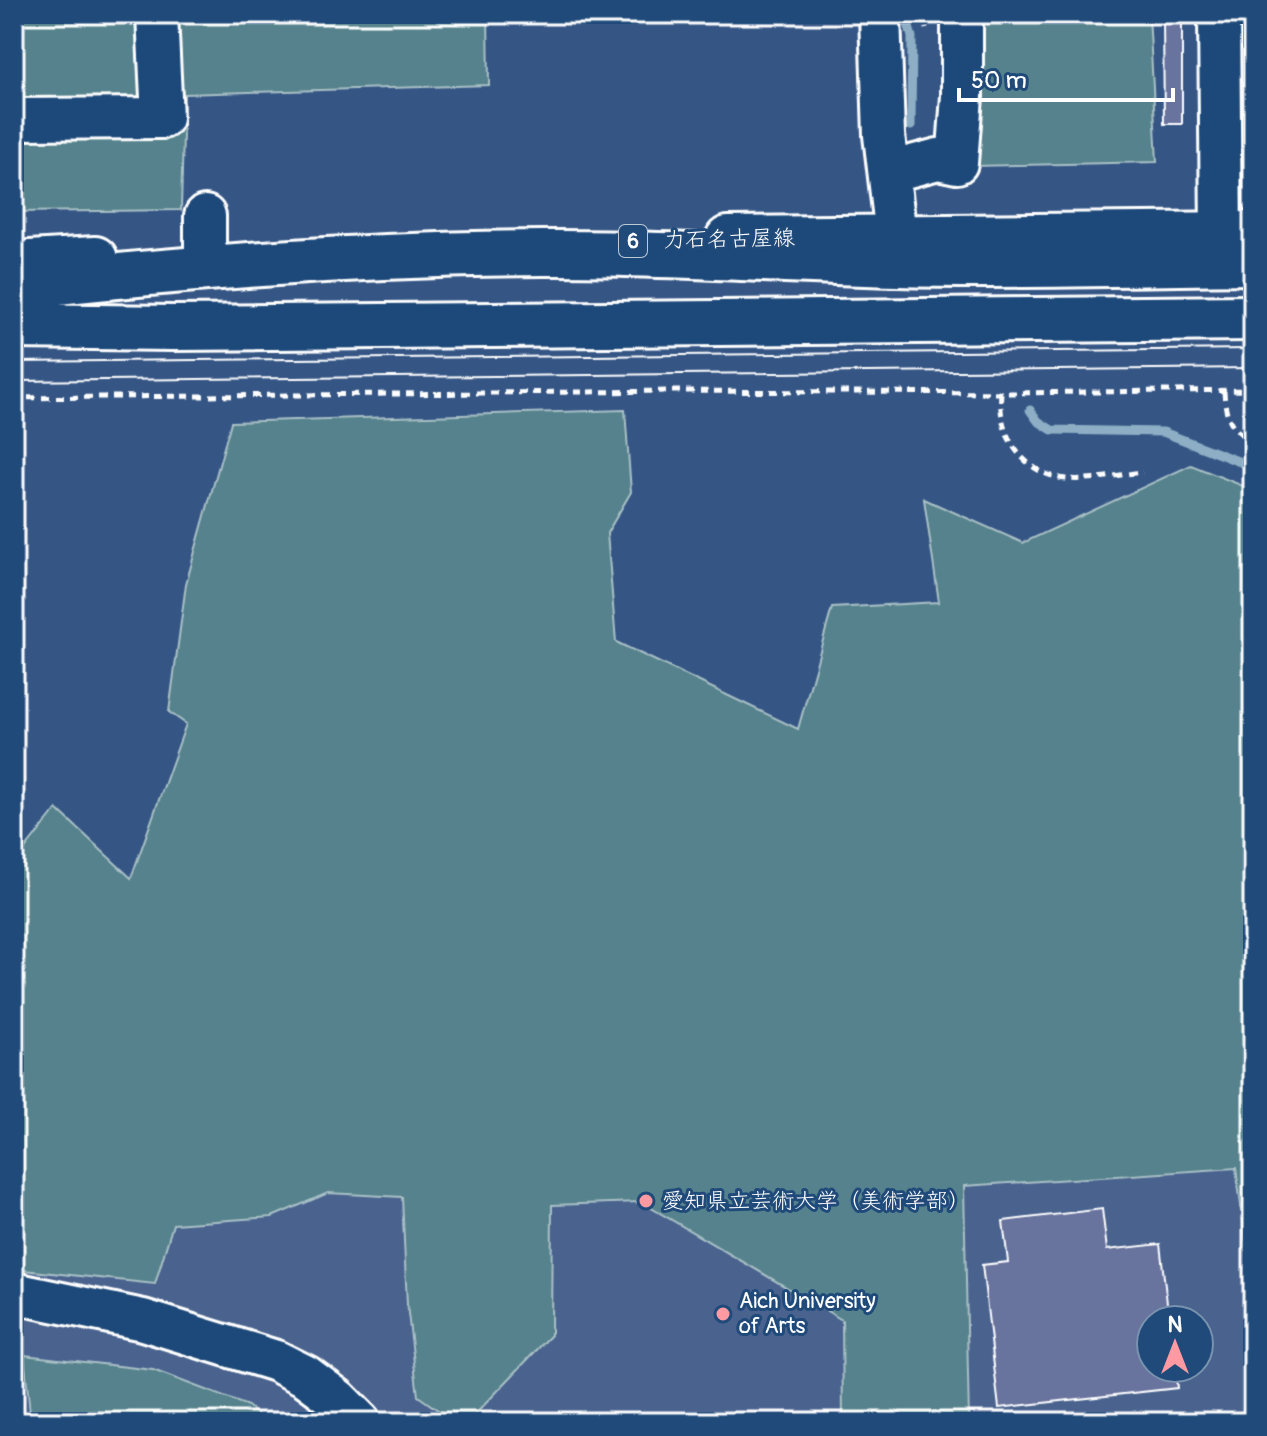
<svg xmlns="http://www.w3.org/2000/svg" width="1267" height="1436" viewBox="0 0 1267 1436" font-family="Pangolin,'Klee One',sans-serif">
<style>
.built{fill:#48628e;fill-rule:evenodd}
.green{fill:#54828c;stroke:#aac0c6;stroke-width:2}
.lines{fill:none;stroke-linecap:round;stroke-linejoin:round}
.stream{stroke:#8daec4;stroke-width:9}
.building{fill:#67739e;stroke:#fff;stroke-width:2}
.minor-casing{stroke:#fff;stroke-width:46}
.major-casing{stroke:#fff;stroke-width:50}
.highway-casing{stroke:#fff;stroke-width:50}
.path{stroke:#fff;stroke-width:5;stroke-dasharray:8 6;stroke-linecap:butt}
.minor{stroke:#1f4a7a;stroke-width:40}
.major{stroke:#1f4a7a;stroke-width:44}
.highway{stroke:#1f4a7a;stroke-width:44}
.tram{stroke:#fff;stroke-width:2}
.poi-dot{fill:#ff9aa2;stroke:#1f4a7a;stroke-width:3}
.labels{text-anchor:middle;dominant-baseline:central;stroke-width:6;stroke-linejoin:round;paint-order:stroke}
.shield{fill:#1f4a7a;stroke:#bcc9d7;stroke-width:2}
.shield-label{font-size:20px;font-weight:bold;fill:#fff}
.street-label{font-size:22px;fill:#fff;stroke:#1f4a7a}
.poi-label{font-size:22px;fill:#fff;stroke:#1f4a7a;text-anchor:start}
</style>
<rect width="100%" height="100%" fill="#355685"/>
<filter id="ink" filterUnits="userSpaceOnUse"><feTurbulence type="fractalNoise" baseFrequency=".0125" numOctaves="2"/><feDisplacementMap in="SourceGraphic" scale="16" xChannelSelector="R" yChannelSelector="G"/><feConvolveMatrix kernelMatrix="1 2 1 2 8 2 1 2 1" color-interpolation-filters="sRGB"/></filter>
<g filter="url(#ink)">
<path class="built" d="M1253 1117V1422H14V1272L66 1129ZM1151 1320H1199V1368H1151Z"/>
<path class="green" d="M14 14H488L489 85 184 94 181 210 14 212Z
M970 14H1149L1157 162 973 166Z
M625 410 631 492 607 533 616 642 798 729 832 608 939 602 924 499 1023 543 1191 465 1253 490V1296L1236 1168 964 1186 969 1422H843L842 1320 641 1202 552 1205 551 1335 468 1422H455L418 1396 407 1305 402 1197 328 1193 272 1217 173 1224 155 1284 14 1269V863L57 809 131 878 186 724 169 712 186 584 231 422Z
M24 1355 153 1370 248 1406 266 1422H31Z"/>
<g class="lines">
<path class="stream" d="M905 14 912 37 911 126
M1030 410 1038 421 1052 430 1163 432 1253 467"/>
</g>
<path class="building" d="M1163 17H1182V124H1164Z
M1102 1209 1107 1250 1160 1244 1169 1320H1151V1368H1175L1177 1388 999 1408 982 1265 1008 1262 1003 1221Z"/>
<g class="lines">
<g class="minor-casing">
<path id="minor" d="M880 14 884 135 896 236
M1219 14 1221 234
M14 119 162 118 157 14
M889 172 938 159 957 163 962 96V14
M205 216V254
M14 1293 143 1320 276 1361 306 1376 337 1399 360 1422"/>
</g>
<g class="major-casing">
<path id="major" d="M728 239 1253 234
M14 264 95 259
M14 326 172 328 1253 318"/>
</g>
<g class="highway-casing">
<path id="highway" d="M14 287C189 267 366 254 543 253 661 252 779 261 898 264 1016 267 1135 263 1253 262"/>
</g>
<path class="path" d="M923 14 926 29
M1224 391C1225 415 1230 430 1253 441
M1001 393C997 435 1023 474 1066 479 1091 481 1117 475 1142 472
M14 398 676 391 1009 393 1253 390"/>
<use href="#minor" class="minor"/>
<use href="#major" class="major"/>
<use href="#highway" class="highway"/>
<path class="tram" d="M14 362 1253 349
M14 381 1253 368"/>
</g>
</g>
<g class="poi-dot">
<circle cx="646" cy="1201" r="8"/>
<circle cx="723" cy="1314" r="8"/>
</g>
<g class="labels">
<rect class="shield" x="619" y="225" width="28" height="32" rx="6"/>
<g class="shield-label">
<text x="633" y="241">6</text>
</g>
<g class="street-label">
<text transform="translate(729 239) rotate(-1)">力石名古屋線</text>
</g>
<g class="poi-label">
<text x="662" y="1201">愛知県立芸術大学（美術学部）</text>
<text x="739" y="1301">Aich University<tspan x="739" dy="25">of Arts</tspan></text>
</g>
</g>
<rect width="1267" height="1436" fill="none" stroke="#1f4a7a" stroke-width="48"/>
<rect x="24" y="24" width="1219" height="1388" fill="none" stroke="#fff" stroke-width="3" filter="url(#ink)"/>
<g transform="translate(1175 1344)"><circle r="38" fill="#1f4a7a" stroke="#7992af" stroke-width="2"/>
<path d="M0-6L14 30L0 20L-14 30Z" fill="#ff9aa2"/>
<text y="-12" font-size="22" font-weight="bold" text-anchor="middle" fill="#ffffff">N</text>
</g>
<path d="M959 88v12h214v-12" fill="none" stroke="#ffffff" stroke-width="4"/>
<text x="971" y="88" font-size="24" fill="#ffffff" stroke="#1f4a7a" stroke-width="6" paint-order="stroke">50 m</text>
</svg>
